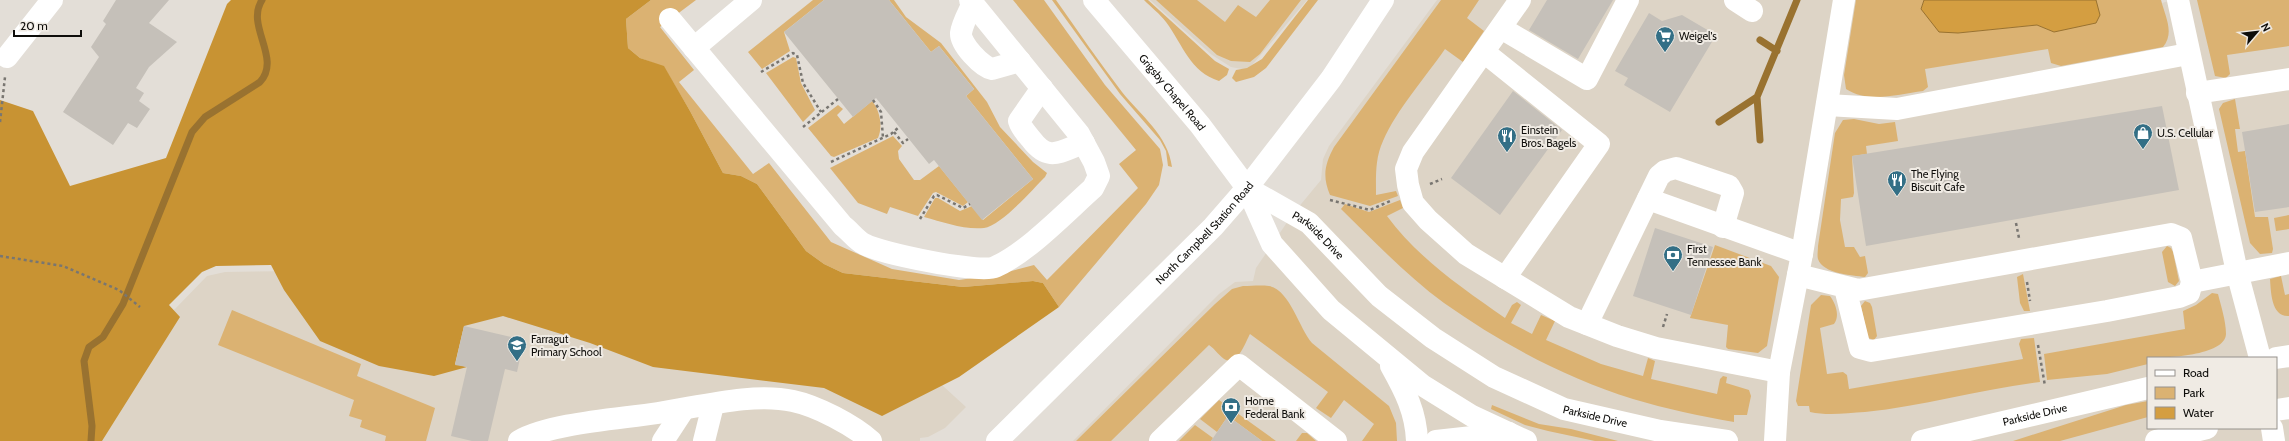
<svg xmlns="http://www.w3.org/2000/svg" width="2289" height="441" viewBox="0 0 2289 441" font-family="Cabin,sans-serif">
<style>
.built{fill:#ddd4c6;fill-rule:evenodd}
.green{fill:#dbb272}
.forest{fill:#c89333}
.water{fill:#d49e41;stroke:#997230}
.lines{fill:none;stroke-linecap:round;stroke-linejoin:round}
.stream{stroke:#997230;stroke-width:7}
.building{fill:#c5c0b9}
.path{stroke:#797671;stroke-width:2.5;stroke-dasharray:3 3;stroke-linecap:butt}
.minor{stroke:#fff;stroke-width:22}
.major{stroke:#fff;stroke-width:22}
.labels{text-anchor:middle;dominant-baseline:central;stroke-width:4;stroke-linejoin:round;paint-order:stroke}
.poi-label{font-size:11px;fill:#0e0d0a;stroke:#f0ebe4;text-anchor:start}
.street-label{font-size:11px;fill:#0e0d0a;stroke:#f0ebe4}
</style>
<rect width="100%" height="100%" fill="#e3ded7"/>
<path class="built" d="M1150 0H1307L1248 70 1231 67 1212 55Z
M1437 0H2161L2162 3 2172 0H2289V441H1073L1219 294 1235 282 1253 281 1256 268 1292 215 1321 180 1323 159 1329 146ZM2148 358H2276V428H2148Z
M300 271 858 308 966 407 945 428 928 437 920 438V441H65L162 317 175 309 207 276 225 272Z"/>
<path class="green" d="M651 0H696L660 27 694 70 679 82 753 174 769 163 831 242 892 269 959 280 1000 274 1034 265 1047 280 1138 188 1119 164 1136 150 1013 0H1044L1105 85 1160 149 1163 165 1159 185 1146 204 1059 307 1043 283 1033 281 963 287 843 273 824 264 806 251 757 184 741 176 723 173 690 111 664 67 640 58 628 48 626 19Z
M813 0H824L784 32 790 51 762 69 748 52Z
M889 0H894L906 17 941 43 987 102 1000 127 1033 162 1047 173 1045 177C1033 189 1001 226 984 228 964 230 943 222 924 217L935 198H938L960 211 972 206 983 220 1033 179 966 96 974 89 939 46 931 52Z
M1052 0H1056C1078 31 1099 62 1122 92 1141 116 1168 135 1172 167L1168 166 1166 151 1160 140 1120 94Z
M1144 0H1148L1215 61 1229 69 1227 75 1219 81C1190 72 1183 45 1166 22 1160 14 1151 7 1144 0Z
M1156 0H1197L1225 22 1238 5 1256 17 1270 0H1301L1260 54 1250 62 1231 61 1217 55Z
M1308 0H1318L1266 68 1254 77 1236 82 1232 78 1236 70 1247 68 1262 59Z
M1441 0H1479L1467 18 1484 31 1463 62 1445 49C1425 78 1397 109 1383 141 1375 158 1376 177 1376 195L1396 191 1398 196 1370 206 1330 195C1322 176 1325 164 1334 147Z
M1856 0H1924L1921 9 1958 33 2037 25 2054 32 2096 0H2161C2165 16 2175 33 2163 47L2061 66 2051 63 2048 49 1925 69 1928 87 1923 91C1898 94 1869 104 1846 89L1844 75Z
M2197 0H2289V46L2227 55 2230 74 2226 78 2215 76Z
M793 57 796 58 801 83 815 110 803 122 766 73Z
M2235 99 2240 129H2235L2238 152 2245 151 2255 217H2268L2273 249 2272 253 2260 254 2250 243 2219 109 2223 103Z
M872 101C880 110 883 127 878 138L834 157 831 156 808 128 838 105 843 109 837 115 844 124Z
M1854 119 1879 124 1895 122 1898 141 1866 146 1867 154 1852 156 1854 193 1853 197 1841 199 1840 220 1845 247H1854L1860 257 1865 256 1868 273 1865 277C1852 275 1823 274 1818 259 1817 256 1818 250 1818 246L1835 133 1843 120Z
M893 136 902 146 898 151 899 159 914 180H920L939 166 968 202 963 206 936 192 933 193 918 216 890 207 887 214 858 203 830 168Z
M1400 200 1403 208 1387 216C1418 258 1462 288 1505 318L1512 305 1517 302 1521 305 1511 323 1532 334 1541 315 1555 321 1546 340 1601 364 1643 376 1648 358 1655 361 1651 379 1717 394 1720 379 1723 376 1727 377 1726 383 1749 390 1751 396 1747 415H1734V422C1700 416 1666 409 1633 399 1566 378 1502 344 1444 303 1407 276 1374 241 1341 209L1345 204 1369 212Z
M2289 215V229L2276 231 2274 218Z
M1715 245 1771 266 1779 277 1767 346 1758 353 1728 349 1726 347 1728 325 1690 318Z
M2167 246 2171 248 2173 252 2179 281 2175 286 2168 282 2162 252Z
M2023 274 2030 311H2024L2020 303 2017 277Z
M2281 276 2285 295 2289 294V316C2271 317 2271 292 2270 279Z
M1243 286C1252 286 1260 285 1269 286 1290 290 1299 328 1312 343L1389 406 1396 423 1397 441H1362L1374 424 1344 400 1331 418 1316 408 1328 392 1250 334C1246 341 1238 365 1226 360 1220 357 1215 349 1209 345L1111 441H1076L1215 304 1232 289Z
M2212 293 2218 294C2221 306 2226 321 2226 334 2225 356 2165 358 2148 358V364L2107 374 2047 380 2044 354 2185 329 2183 311 2196 305Z
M1821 295 1830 296C1836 304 1840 316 1834 324L1820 328 1827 374 1843 372 1847 375 1849 389 2023 359 2019 344 2021 339 2034 338 2040 382C1981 389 1924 406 1865 412 1847 413 1828 416 1810 412L1809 406H1798L1796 401 1811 305Z
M1865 301 1870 303 1872 307 1877 336 1874 340 1868 338 1861 306Z
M232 310 361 364 357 376 435 408 426 441H385L386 436 360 427 362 420 349 416 354 400 218 345Z
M1219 400 1276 441H1262L1228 416 1217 432 1200 419Z
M2148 401V417L2060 441H2013L2126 405Z
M1492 405 1539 424 1571 429 1618 441H1595L1548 431 1525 425 1491 409Z
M1195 425 1213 438 1211 441H1179Z
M1302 433H1307L1316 441H1296Z"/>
<path class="forest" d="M231 0H651L626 19 628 48 640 58 664 66 690 111 723 173 741 176 757 184 806 251 824 264 843 273 963 287 1033 281 1043 283 1059 307 959 377 882 416 824 388 653 367 590 343 503 316 464 326 455 364 467 367 434 376 379 366 320 341 284 290 271 265 216 266 202 272 169 305 180 317 102 441H0V100L33 111 70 186 166 158 227 4Z"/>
<path class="water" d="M1924 0H2096L2100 15 2096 23 2054 32 2037 25 1958 33 1939 32 1921 9Z"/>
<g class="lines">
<path class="stream" d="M1760 40 1777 51
M1719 122 1757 97
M1760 140 1757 97 1797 0
M91 441 92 426 84 361 89 347 103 337 123 304 192 132 205 117 260 82C282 58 245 26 262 0"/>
</g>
<path class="building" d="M116 0H169L149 23 177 42 149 67 136 88 144 93 139 101 150 109 137 128 128 123 113 145 63 112 99 57 91 47 106 24 103 21Z
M824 0H889L931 52 939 46 974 89 966 96 1033 179 982 220 934 160 929 164 876 98 853 117 784 32Z
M1547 0H1613L1578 59 1529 30Z
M1649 13 1662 21 1682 15 1716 35 1670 112 1624 85 1628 78 1615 71Z
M1513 91 1562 130 1500 215 1451 178Z
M2162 106 2179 190 1866 246 1852 156Z
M2289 124V207L2255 212 2242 132Z
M1655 228 1713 247 1691 315 1633 296Z
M464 326 524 340 517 372 505 369 488 441H472L451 436 467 367 455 365Z
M1228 416 1262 441H1211Z"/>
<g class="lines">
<path class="path" d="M761 72 793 53 797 55 803 83 821 112
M873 100 881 112 883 138
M0 122 5 77
M803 127 838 99
M894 132 903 143 908 139
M831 162 891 134 899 127
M1430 184 1442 179
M1330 200 1370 210 1390 201
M920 219 934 196 937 195 963 208 970 204
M2016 223 2019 238
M0 256 63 266 119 290 140 307
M2027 282 2030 301
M1663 327 1667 314
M2038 345 2045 386"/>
<g class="minor">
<path id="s1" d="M1094 0 1200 125 1247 188 1272 244 1331 310 1422 385 1472 416 1526 441"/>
<path d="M1520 0 1413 152 1406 169 1408 185 1413 203 1428 220 1466 254 1569 317 1617 336 1656 348 1779 372"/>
<path d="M1735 0 1752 11"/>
<path d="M2178 0 2237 272 2260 358"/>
<path d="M973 3C969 12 962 24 961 33 960 44 982 67 992 69L1020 61"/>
<path d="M670 19 843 226C850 231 856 240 864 244 879 253 981 274 995 267 1027 253 1066 212 1093 188L1099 176 1094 162 1079 134 970 0"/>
<path d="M1501 28 1587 79 1628 0"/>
<path d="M694 48 751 0"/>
<path d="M1484 52 1599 144 1505 278"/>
<path d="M7 57 52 0"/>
<path d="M1042 88 1019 121C1021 128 1027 134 1031 139 1049 163 1060 151 1084 143"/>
<path d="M2197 93 2289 79"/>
<path d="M1827 105 1897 109 2188 54"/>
<path id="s2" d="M1247 188 1309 223 1379 296 1433 338 1494 377 1564 409 1660 431 1727 441"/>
<path d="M1648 199 1802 254"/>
<path d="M1798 275 1858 290 2171 234 2181 238 2192 282 2189 293 2179 297 2107 311 1871 351 1860 348 1845 288"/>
<path d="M2192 282 2289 263"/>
<path d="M1587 324 1659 176 1665 171 1676 168 1729 186 1733 193 1723 227"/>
<path d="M2276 358 2289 356"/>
<path d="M1391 366C1405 391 1416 412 1417 441"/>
<path d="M2276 410 2289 408"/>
<path d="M2272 428 2274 441"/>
<path d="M519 441C550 423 620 419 658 413 699 407 753 392 793 401 817 406 853 425 871 441"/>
<path d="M663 441 684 409"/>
<path d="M704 441 713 405"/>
<path d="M1160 441 1239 365 1336 441"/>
<path d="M1436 441 1509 433"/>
<path d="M1775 441 1779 372 1802 254 1844 0"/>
<path id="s3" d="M1922 441 2148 388"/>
<path d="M2156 441 2207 428"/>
</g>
<path class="major" id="s4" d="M997 441 1213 227 1247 188 1331 79 1383 0"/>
</g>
<defs>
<g id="supermarket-pin" transform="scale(1)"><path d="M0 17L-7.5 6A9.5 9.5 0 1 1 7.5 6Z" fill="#336f86" stroke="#f0ebe4"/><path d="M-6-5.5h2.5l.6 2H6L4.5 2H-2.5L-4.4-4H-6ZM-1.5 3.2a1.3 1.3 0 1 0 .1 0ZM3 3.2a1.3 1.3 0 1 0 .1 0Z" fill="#fff"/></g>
<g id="shop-pin" transform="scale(1)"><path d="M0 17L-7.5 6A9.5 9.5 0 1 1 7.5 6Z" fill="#336f86" stroke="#f0ebe4"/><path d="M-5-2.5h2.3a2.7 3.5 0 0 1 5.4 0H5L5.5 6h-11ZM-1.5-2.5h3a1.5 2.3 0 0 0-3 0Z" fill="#fff"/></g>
<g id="restaurant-pin" transform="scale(1)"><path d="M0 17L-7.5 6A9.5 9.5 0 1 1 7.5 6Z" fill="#336f86" stroke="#f0ebe4"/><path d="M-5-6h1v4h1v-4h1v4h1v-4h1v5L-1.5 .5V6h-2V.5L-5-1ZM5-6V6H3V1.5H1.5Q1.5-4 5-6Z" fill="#fff"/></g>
<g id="bank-pin" transform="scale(1)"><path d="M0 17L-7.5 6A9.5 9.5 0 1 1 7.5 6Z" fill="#336f86" stroke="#f0ebe4"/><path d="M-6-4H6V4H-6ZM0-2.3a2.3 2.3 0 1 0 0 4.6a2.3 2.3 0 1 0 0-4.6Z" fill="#fff"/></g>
<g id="school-pin" transform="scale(1)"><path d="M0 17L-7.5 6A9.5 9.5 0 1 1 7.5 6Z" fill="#336f86" stroke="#f0ebe4"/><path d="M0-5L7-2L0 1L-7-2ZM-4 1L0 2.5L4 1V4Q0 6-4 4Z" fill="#fff"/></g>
</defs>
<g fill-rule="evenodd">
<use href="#supermarket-pin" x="1665" y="36"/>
<use href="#shop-pin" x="2143" y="133"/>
<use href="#restaurant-pin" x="1507" y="136"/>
<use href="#restaurant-pin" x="1897" y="180"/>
<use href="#bank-pin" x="1673" y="255"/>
<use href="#school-pin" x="517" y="345"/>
<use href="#bank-pin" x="1231" y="407"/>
</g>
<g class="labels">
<g class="poi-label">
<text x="1679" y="36">Weigel's</text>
<text x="1521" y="130">Einstein<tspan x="1521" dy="13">Bros. Bagels</tspan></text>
<text x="2157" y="133">U.S. Cellular</text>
<text x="1911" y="174">The Flying<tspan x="1911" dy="13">Biscuit Cafe</tspan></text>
<text x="1687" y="249">First<tspan x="1687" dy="13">Tennessee Bank</tspan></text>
<text x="531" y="339">Farragut<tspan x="531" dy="13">Primary School</tspan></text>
<text x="1245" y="401">Home<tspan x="1245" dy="13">Federal Bank</tspan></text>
</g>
<g class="street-label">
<text stroke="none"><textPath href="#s1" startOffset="121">Grigsby Chapel Road</textPath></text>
<text stroke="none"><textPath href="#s4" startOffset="294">North Campbell Station Road</textPath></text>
<text stroke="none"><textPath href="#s2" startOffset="86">Parkside Drive</textPath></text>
<text stroke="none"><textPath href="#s3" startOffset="116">Parkside Drive</textPath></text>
<text stroke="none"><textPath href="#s2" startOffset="422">Parkside Drive</textPath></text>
</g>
</g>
<rect x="2147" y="357" width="130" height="72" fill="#f0ebe4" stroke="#96928d"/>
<rect x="2155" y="370" width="20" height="6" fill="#ffffff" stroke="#96928d"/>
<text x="2183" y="377" font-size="12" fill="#0e0d0a">Road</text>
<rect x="2155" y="387" width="20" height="12" fill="#dbb272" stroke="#96928d"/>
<text x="2183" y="397" font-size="12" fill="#0e0d0a">Park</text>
<rect x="2155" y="407" width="20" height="12" fill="#d49e41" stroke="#96928d"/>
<text x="2183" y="417" font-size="12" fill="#0e0d0a">Water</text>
<g transform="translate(2257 32) rotate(62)" stroke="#f0ebe4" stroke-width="3" paint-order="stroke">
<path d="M0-3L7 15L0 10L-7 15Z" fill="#0e0d0a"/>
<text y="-6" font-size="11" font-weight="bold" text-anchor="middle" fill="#0e0d0a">N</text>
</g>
<path d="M14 30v6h67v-6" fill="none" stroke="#0e0d0a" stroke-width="2"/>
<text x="20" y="30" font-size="12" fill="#0e0d0a" stroke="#f0ebe4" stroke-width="3" paint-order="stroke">20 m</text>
</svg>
